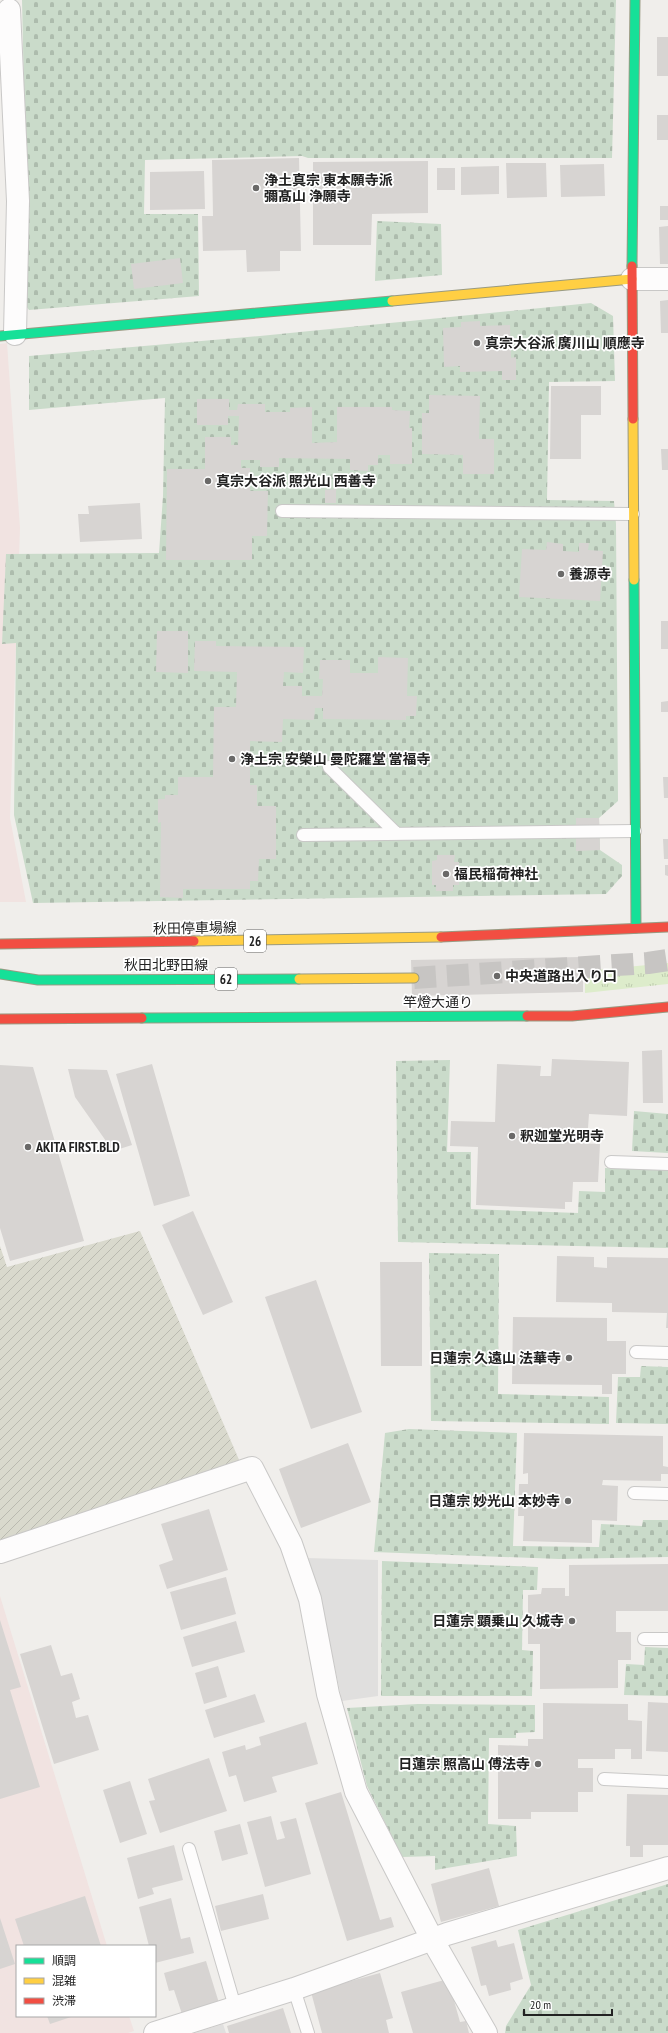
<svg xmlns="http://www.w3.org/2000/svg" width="668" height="2033" viewBox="0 0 668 2033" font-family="'PT Sans Narrow','Noto Sans JP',sans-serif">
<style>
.commercial{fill:#f1e3e1}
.construction{fill:url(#construction-furrows)}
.grass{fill:url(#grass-tufts)}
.cemetery{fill:url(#cemetery-stones)}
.parking{fill:#e0dfde}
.building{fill:#d7d4d2}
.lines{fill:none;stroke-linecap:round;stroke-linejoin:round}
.highway-tunnel{stroke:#c7c5c3;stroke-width:22;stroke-dasharray:22 11;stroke-linecap:butt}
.lane-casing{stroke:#c9c8c7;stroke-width:14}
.street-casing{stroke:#c9c8c7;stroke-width:24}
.fast-casing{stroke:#999a82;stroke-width:11}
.slow-casing{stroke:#999a82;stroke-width:11}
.jam-casing{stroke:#999a82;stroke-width:11}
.lane{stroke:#fdfcfc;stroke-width:12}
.street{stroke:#fdfcfc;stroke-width:22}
.fast{stroke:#16e098;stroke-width:9}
.slow{stroke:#ffcf43;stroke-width:9}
.jam{stroke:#f24e42;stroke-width:9}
.poi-dot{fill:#6a6968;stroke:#fff;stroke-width:1.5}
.labels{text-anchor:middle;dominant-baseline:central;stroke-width:3.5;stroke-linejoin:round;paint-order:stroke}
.shield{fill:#fff;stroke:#646464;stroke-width:1}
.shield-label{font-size:13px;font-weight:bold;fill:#222}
.poi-label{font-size:14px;font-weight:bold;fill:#222;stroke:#fff;text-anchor:start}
.street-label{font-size:14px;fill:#222;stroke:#fff}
</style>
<defs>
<pattern id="construction-furrows" width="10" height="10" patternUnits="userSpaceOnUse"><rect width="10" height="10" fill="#d9d9cd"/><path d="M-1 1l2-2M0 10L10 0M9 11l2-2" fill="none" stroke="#babab0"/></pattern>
<pattern id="grass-tufts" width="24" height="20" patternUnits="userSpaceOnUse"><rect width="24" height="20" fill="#ddeccb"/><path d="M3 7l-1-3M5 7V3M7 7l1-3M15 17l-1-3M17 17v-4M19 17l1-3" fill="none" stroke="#bdcaae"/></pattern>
<pattern id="cemetery-stones" width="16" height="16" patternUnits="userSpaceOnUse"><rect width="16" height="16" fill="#cadbca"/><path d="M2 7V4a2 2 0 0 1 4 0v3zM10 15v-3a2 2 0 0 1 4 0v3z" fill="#adbcad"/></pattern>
</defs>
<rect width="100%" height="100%" fill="#f0eeeb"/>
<path class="commercial" d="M7 343 20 528 10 818 26 902H0V344Z
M0 1596 107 1946H17V2016H129L134 2031 128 2033H0Z"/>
<path class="construction" d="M140 1231 240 1462 0 1542V1246L7 1267Z"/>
<path class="grass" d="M668 963V984L585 993V971Z"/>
<path class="cemetery" d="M22 0H616L612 158H308L302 156 145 160 144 214H198L199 296 29 310 23 302 27 228Z
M377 221 441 224 442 275 375 281Z
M591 303 613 316 615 381 549 382 547 500 614 501 616 524 618 801 599 818 600 850 622 865V876L606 894 33 903 14 815 16 643 2 644 6 554 159 553 163 496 165 398 29 410V356L260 336Z
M450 1060 447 1152H471V1209L578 1213 579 1191 605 1192V1168L668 1170V1248L398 1242 396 1061Z
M634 1111 668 1114V1153L632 1151Z
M429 1253 499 1254 498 1394 609 1397V1424L431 1421Z
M641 1366 668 1367V1424L616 1423 618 1377H640Z
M409 1429 517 1433 513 1546 599 1547 601 1524 642 1526 643 1520H668V1557L559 1559 374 1552 385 1433Z
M382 1561 538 1567 537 1590H523L522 1650 533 1651 532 1696H381Z
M645 1647 668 1648V1696L624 1695 626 1664 644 1665Z
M418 1704 535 1705V1732L516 1733V1738H489L488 1824 516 1826 517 1856 435 1870V1856L402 1857 367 1786 347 1708Z
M668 1884V2033H505L506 2026 531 1985 518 1930Z"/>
<path class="parking" d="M306 1558 378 1560V1696L342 1701 322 1606Z
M223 2024 226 2033H195Z"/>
<path class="building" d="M657 37H668V76H657Z
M657 115H668V140H657Z
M299 158 301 251H280V271L247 272 246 250 203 251 202 216H213L212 160Z
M428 161V213L372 214 371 245H313V162Z
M506 163H546L547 197 507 198Z
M604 164 605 196 561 197 560 165Z
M499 166V194L461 195V167Z
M437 168H455V190H437Z
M204 171 205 209 150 210V172Z
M660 206H668V220H660Z
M668 226V264H660L659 227Z
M180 258 183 283 134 289 131 264Z
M668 300V333H661L660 301Z
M480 321V326L510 325 511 358 516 357V380H502V371L460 372V366L444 367 443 328 461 327V322Z
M551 386H601V415H581V459H550Z
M429 395 480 396 479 439H494V474H463V455L422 454V413H429Z
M197 399H229V410H237L238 404H265V412H290V408L312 407V443L337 442V407H392V410L410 411 409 428H412V464H390V455H378V465H368V471L350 470V459L279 458V467H260V460H241V468H250V491H268L267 536H252V560H166L167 469H205V437H231V445H238L239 416H228V425H197Z
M661 449H668V470H662Z
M336 489V503H325V490Z
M140 503 142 539 80 542 78 514H89L88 506Z
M547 542 563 544V551L579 552V543H589L588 550 603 551 600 601 519 597 522 549 546 550Z
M661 621H668V649H661Z
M157 631H188V673L156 672Z
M195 641H216V646L304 647 303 673 284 672 283 686H302V696H322L323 679H319L320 660H350V673H378V657L408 658 407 696H417L416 716H406V720L323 719V708H315L314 720 283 719 282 742 250 741V785H257V806H276V859H259L258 881H250V889H183V898L160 897 161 822 158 823V799H165V795H178V777H213L214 707H236L237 672 194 671Z
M668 701V712H661V702Z
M663 777H668V798H664Z
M576 818H599L600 850 576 851Z
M663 839H668V859H664Z
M437 855H455L454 862H459V885H453V891H436V885H432V861L437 860Z
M665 865H668V876L665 875Z
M583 957V992L412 996 411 960Z
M662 1050 663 1103H643L642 1051Z
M552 1059 629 1062 627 1116 589 1114 588 1128H574L573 1143 600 1144 598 1182H573L572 1202H565V1209L476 1205 478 1147 450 1146 451 1121 495 1122 497 1064 541 1066 540 1076H551Z
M152 1064 190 1196 154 1206 116 1074Z
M0 1065 33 1067 84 1241 10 1261 0 1228Z
M68 1069 107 1070 132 1145 113 1151 75 1097Z
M193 1211 233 1302 203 1315 162 1225Z
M557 1256 594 1257V1267L607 1268V1257L668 1258V1328H666L667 1313 612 1312V1303L556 1302Z
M380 1262H422V1366H381Z
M316 1280 362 1412 311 1429 265 1297Z
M513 1317 607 1318V1341H626V1374H612V1394H602V1385L512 1384Z
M524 1433 663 1436V1466L668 1467V1474H661V1481L603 1480 602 1485 618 1486 617 1521 592 1520V1543L523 1541 524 1516H518L519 1484H528V1473L523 1474Z
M348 1443 371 1502 301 1528 279 1469Z
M209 1509 228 1570 167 1589 159 1565 173 1560 161 1524Z
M668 1564V1611H616V1632H631V1660H618V1688L540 1689V1644H528V1595L541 1594 542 1588H565V1596H569V1565Z
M226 1577 236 1614 181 1630 170 1592Z
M0 1620 21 1687 10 1690 40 1787 0 1799Z
M236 1621 245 1652 192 1667 183 1637Z
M51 1645 61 1676 72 1673 80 1699 72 1702 76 1718 88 1715 99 1750 54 1764 20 1654Z
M218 1666 227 1697 204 1704 195 1673Z
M255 1694 265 1722 214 1738 205 1710Z
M648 1702 668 1703V1752L646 1751Z
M543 1703 628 1704V1720L642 1721V1759H631V1749H615V1759H578V1768H593V1792H578V1812H531V1819H498V1745L528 1746V1739H543Z
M306 1722 318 1764 272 1777 277 1792 244 1802 236 1775 229 1777 222 1752 245 1745 246 1750 261 1745 259 1737Z
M209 1758 227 1811 160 1833 149 1801 155 1800 148 1779Z
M130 1781 147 1834 120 1843 103 1790Z
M341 1792 380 1920 391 1917 394 1927 347 1941 305 1803Z
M627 1794 668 1795V1845H643V1857H630V1846H626Z
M271 1816 277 1840 285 1838 280 1822 296 1818 311 1874 265 1887 247 1822Z
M240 1824 248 1854 222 1861 214 1831Z
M174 1845 183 1880 152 1888 154 1894 138 1899 127 1858Z
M489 1868 499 1906 441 1922 431 1884Z
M263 1894 269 1919 221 1931 215 1906Z
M85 1896 101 1946H24L15 1919Z
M171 1898 181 1939 190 1937 194 1953 155 1963V1946H149L139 1907Z
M0 1918 15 1964 0 1969Z
M496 1940 498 1947 514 1943 523 1979 510 1983 511 1990 489 1996 486 1985 481 1986 471 1947Z
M206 1961 219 2003 182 2014 174 1990 169 1991 164 1973Z
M380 1973 393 2018 386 2020 389 2033H322L311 1992Z
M448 1979 460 2022 466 2021 469 2033H413L401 1992Z
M283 2008 291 2033H229L227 2026Z
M47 2016H74L50 2024Z"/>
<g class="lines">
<path class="highway-tunnel" d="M414 978 648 963 668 960"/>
<g class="lane-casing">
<path id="lane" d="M282 511 633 514
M329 767 396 833
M303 835 635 831
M611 1162 668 1164
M636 1352 668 1353
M634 1493 668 1494
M644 1639H668
M604 1779 668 1782
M189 1849 235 2007
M294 1989 308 2033"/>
</g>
<g class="street-casing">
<path id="street" d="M9 10 18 201 15 334
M632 279H668
M0 1552 252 1468 291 1544 310 1599 328 1694 356 1792 432 1939 486 2033
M155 2033 294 1989 447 1934 668 1868"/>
</g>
<g class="fast-casing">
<path id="fast" d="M632 266 635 0
M0 336 392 301
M634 580 636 928
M0 974 38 980 299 979
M142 1018 527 1016"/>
</g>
<g class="slow-casing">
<path id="slow" d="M392 301 632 279
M633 419 634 580
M194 941 441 937
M299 979 414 978"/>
</g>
<g class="jam-casing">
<path id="jam" d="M632 266 633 419
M441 937 668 927
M0 944 194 941
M527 1016H572L668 1007
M0 1019 142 1018"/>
</g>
<use href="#lane" class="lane"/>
<use href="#street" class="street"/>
<use href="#fast" class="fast"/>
<use href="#slow" class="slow"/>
<use href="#jam" class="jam"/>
</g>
<g class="poi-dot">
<circle cx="256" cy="188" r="4"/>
<circle cx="477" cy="343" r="4"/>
<circle cx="208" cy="481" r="4"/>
<circle cx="561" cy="574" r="4"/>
<circle cx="232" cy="759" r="4"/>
<circle cx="446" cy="874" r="4"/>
<circle cx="497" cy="976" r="4"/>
<circle cx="512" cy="1136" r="4"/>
<circle cx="28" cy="1147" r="4"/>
<circle cx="569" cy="1358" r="4"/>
<circle cx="568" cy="1501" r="4"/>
<circle cx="572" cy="1621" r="4"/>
<circle cx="538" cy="1764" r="4"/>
</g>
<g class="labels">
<g class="shield">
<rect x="244" y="930" width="22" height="22" rx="3"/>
<rect x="215" y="968" width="22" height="22" rx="3"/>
</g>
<g class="shield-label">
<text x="255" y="941">26</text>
<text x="226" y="979">62</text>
</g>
<g class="poi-label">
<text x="264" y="180">浄土真宗 東本願寺派<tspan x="264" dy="16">彌髙山 浄願寺</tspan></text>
<text x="485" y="343">真宗大谷派 廣川山 順應寺</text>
<text x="216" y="481">真宗大谷派 照光山 西善寺</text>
<text x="569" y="574">養源寺</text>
<text x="240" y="759">浄土宗 安榮山 曼陀羅堂 當福寺</text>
<text x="454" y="874">福民稲荷神社</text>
<text x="505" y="976">中央道路出入り口</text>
<text x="520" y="1136">釈迦堂光明寺</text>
<text x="36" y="1147">AKITA FIRST.BLD</text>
<text x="561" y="1358" text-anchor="end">日蓮宗 久遠山 法華寺</text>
<text x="560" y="1501" text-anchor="end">日蓮宗 妙光山 本妙寺</text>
<text x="564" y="1621" text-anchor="end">日蓮宗 顕乗山 久城寺</text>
<text x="530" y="1764" text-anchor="end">日蓮宗 照高山 傅法寺</text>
</g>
<g class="street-label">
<text transform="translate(195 928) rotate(-1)">秋田停車場線</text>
<text x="166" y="965">秋田北野田線</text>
<text x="438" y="1002">竿燈大通り</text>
</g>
</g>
<rect x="16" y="1945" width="140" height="72" fill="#ffffff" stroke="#a7a7a7"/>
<rect x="24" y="1958" width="20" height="6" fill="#16e098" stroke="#a7a7a7"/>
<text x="52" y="1965" font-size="12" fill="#222222">順調</text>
<rect x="24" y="1978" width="20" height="6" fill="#ffcf43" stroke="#a7a7a7"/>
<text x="52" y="1985" font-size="12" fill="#222222">混雑</text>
<rect x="24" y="1998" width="20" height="6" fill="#f24e42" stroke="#a7a7a7"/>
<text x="52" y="2005" font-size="12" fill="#222222">渋滞</text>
<path d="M524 2009v6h88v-6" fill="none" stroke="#222222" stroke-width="2"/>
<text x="530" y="2009" font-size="12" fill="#222222" stroke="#ffffff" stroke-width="3" paint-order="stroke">20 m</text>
</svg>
